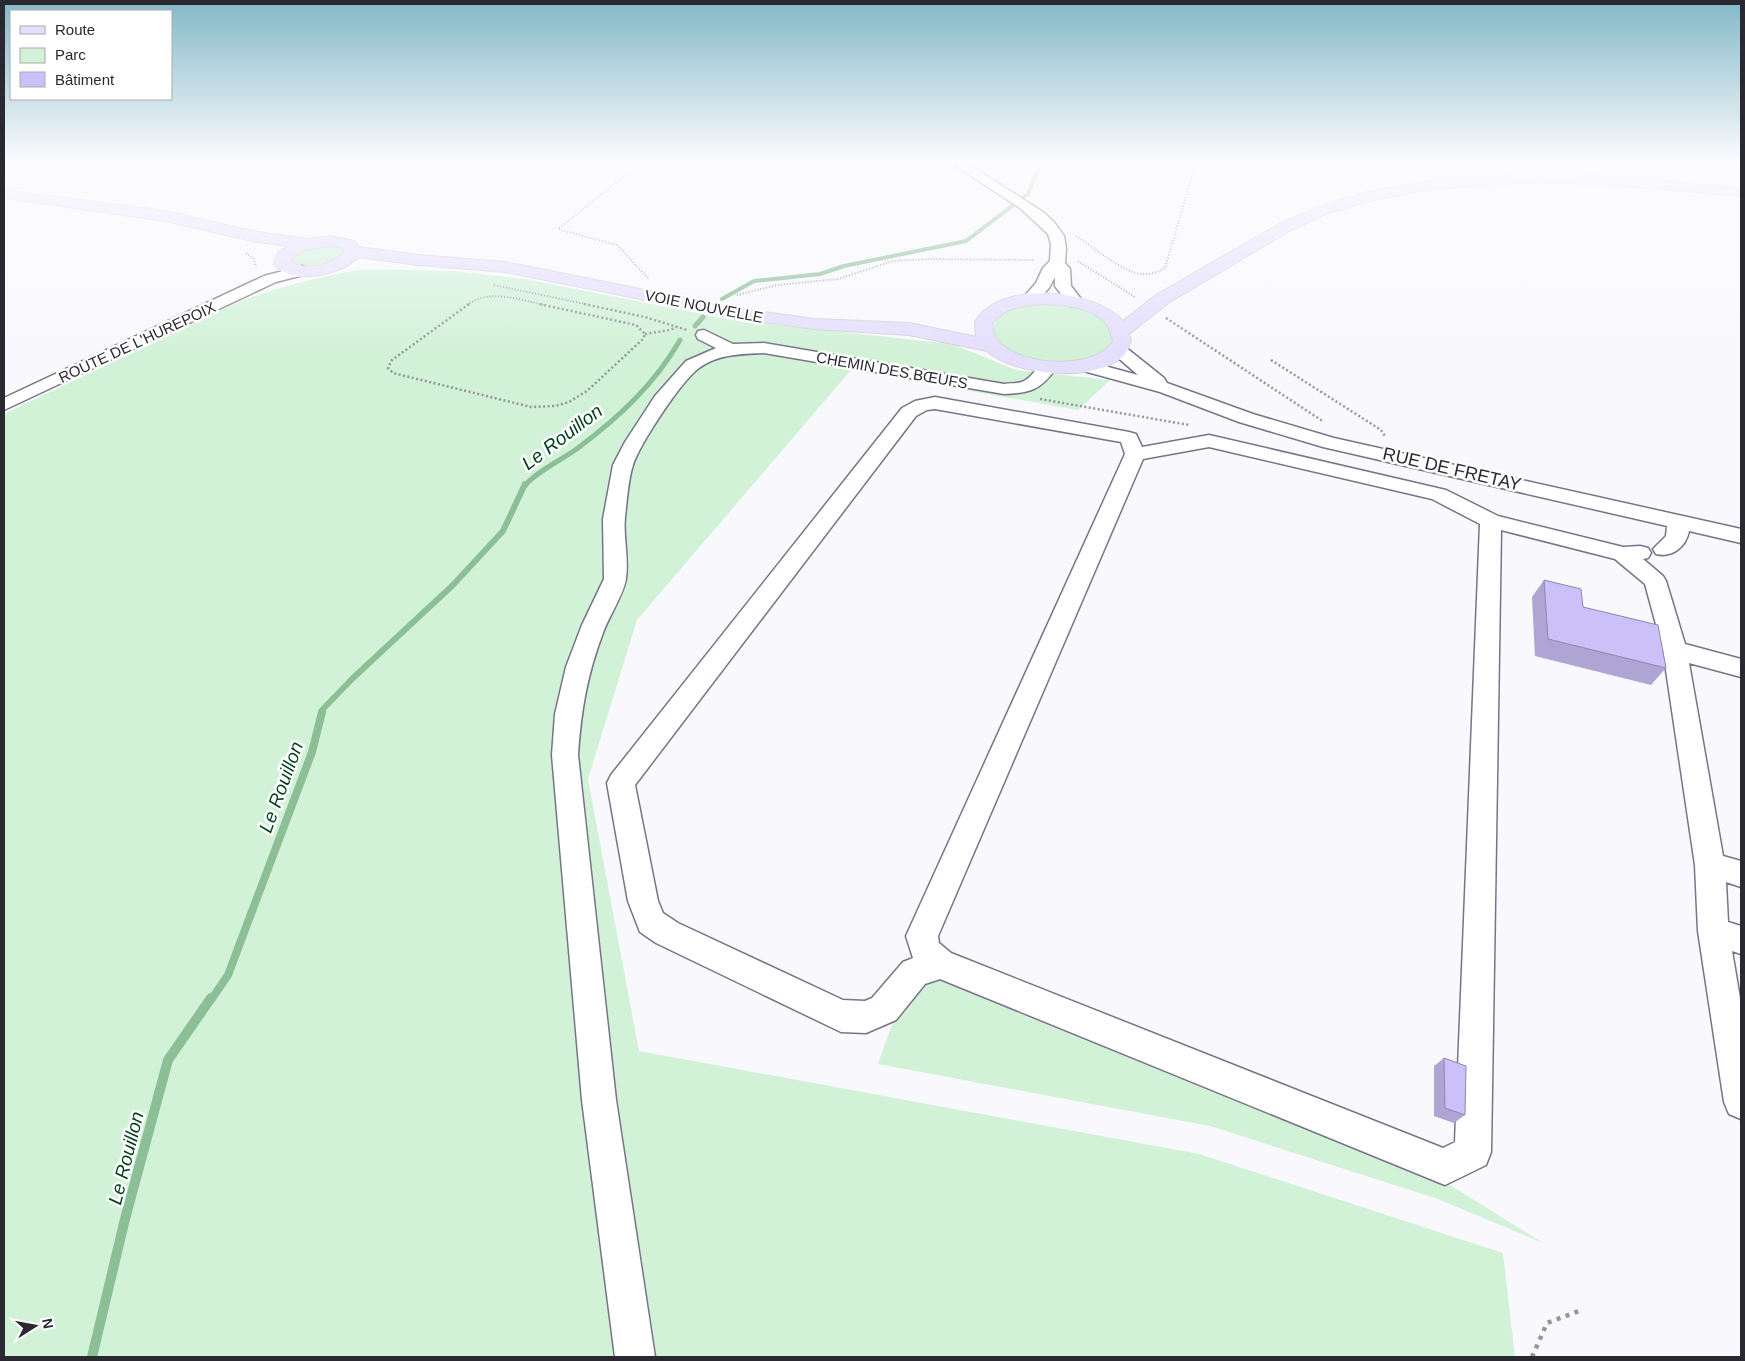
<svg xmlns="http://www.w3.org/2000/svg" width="1745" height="1361" viewBox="0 0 1745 1361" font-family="Arial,sans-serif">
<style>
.green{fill:#d2f2d8}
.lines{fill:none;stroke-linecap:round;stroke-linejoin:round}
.stream-far4{stroke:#8dbf97;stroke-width:4}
.stream-far3{stroke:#8dbf97;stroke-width:5}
.stream-far2{stroke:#8dbf97;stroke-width:6}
.stream-far1{stroke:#8dbf97;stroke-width:8}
.stream{stroke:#8dbf97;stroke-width:10}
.minor-casing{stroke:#787488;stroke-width:3}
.major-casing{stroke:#d4d4d6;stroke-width:2}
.path-far2{stroke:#96959b;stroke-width:2;stroke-dasharray:1 2;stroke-linecap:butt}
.path-far1{stroke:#96959b;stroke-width:2.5;stroke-dasharray:2 2.5;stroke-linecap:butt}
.path{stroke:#96959b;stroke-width:4.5;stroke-dasharray:4 5.5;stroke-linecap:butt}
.minor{fill:#fff;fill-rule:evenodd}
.major{fill:#e5dffe;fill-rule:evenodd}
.wall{fill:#afa5d5}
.building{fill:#ccc0f8;stroke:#8f86ae}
.labels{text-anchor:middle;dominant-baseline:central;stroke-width:5;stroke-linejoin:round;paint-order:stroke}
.far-street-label{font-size:15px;fill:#2a2931;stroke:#fff}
.street-label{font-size:18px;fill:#2a2931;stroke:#fff}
.water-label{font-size:19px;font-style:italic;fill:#013f1a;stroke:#fff}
</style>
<rect width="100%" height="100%" fill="#f9f8fd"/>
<path class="green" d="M330 243 347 249 345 256C326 264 311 270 291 263L290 259 297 251Z
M364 269 452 271 525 279 733 320 952 344 1016 370 1110 380 1078 410 851 370 637 620 588 779 639 1051 1199 1154 1503 1253 1515 1357H4V414L234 304C277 287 318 277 364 269Z
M1050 303C1068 305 1123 314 1111 343 1108 351 1099 355 1091 358 1064 368 1021 363 1000 343 996 338 993 332 994 326 997 306 1035 304 1050 303Z
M928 978H955L1445 1182 1545 1244 1438 1199 1210 1126 878 1064 898 1007Z"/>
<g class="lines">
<path class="stream-far4" d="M722 299 754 281 820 274 844 266 966 241 1028 194 1041 162"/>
<path class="stream-far3" d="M695 326 703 317
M525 486C532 474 565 458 578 448 618 418 655 384 680 340"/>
<path class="stream-far2" d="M322 713 323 709 353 678 453 585 503 531 525 484"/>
<path class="stream-far1" d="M211 1000 228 975 312 752 322 712"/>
<path class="stream" d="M92 1357 125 1219 168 1060 211 998"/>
<g class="minor-casing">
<path id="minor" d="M950 162H965L1043 212 1054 222 1064 236 1066 248 1065 263 1070 269 1071 286 1084 303 1082 306H1070L1055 286V277L1049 288 1035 303H1023L1021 300 1036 283 1043 268 1050 261 1051 244 1048 234 1020 208Z
M302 266 307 268 310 271 307 274 276 282 4 410V398L264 276Z
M704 330 733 344 764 343 1004 384C1010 383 1018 384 1024 381 1036 375 1037 360 1053 364L1056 368C1041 390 1030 393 1004 394L764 353C741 354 718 354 699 368 681 381 640 444 633 465 628 480 627 501 625 517 623 537 629 558 626 578 625 592 608 618 603 633 587 675 581 711 578 755L616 1100 655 1357H615L582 1100 552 755 555 714 566 667 582 625 604 579 603 519 613 465 625 442 655 396 686 361 716 348 698 339 696 335 698 331Z
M1118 345 1124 346 1164 378 1167 383 1253 414 1334 438 1741 529V543L1689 531C1686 547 1672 558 1656 554L1653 549 1666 536 1667 526 1323 447 1239 422 1160 392 1080 370 1077 366 1080 362 1086 361 1138 375 1109 350 1112 346Z
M935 397 1129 432 1136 434 1142 447 1209 435 1446 490 1498 516 1623 547 1640 546 1648 548 1651 553 1648 558 1643 559 1663 576 1666 581 1685 644 1741 659V677L1689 663 1723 856 1741 861V887L1726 882 1728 922 1741 926V954L1732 951 1741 1004V1119L1729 1114 1724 1102 1698 931 1695 865 1663 650 1645 584 1615 559 1501 530 1491 1152 1486 1165 1445 1185 940 979 925 984 896 1020 866 1033 841 1032 656 943 640 932 628 901 607 783 611 775 902 408 915 401ZM935 409 1121 442 1125 454 906 936 913 958 903 962 872 998 865 1001 843 1000 678 923 663 913 658 901 635 785 916 416 927 410ZM1209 447 1432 499 1480 524 1455 1142 1443 1148 951 953 939 943 938 936 1143 459Z"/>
</g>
<g class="major-casing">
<path id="major" d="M1537 175 1601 176 1741 188V196L1601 184 1537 183 1476 185 1419 191 1370 201 1328 213 1291 230 1168 303 1129 334 1131 341C1129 346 1126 354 1122 357 1093 383 1014 375 987 351L909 335 815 329 735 318 505 272 418 265 358 257C343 275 289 286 274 264L278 252 289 246 257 242 165 221 4 198V190L165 211 257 232 308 239 331 236 354 241 359 247 418 255 505 262 735 308 815 319 909 323 976 337 975 322C999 280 1093 288 1123 321L1156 295 1279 224 1318 207 1368 192 1419 183 1476 177ZM331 246 343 248 345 251C334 264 306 272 291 262L292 258 304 250ZM1044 304C1064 305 1096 307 1108 326 1110 330 1111 336 1113 341 1091 377 985 363 993 322 1005 307 1025 305 1044 304Z"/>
</g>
<path class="path-far2" d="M642 162 558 229 617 245 648 278
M1076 236C1094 247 1121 272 1142 274 1150 275 1158 272 1165 268L1196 162
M246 253 254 259 256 267
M1078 261 1135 297
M494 285 590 305
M737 295 777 285 838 279 893 261 928 259 1034 260
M467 305C491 288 519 300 545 305"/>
<path class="path-far1" d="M469 304 392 360 388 368 393 373 531 407 555 406 569 402 587 391 643 339 645 334 636 325 539 304
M584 304 645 317 687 330
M1166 318 1324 422
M645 334 670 330 676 327
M1271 360 1381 430 1385 436
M1040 399 1189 425"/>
<path class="path" d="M1532 1357 1547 1323 1579 1311"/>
<use href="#minor" class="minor"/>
<use href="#major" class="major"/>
</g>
<path class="wall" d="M1544 580 1666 668 1651 685 1535 656 1532 597Z
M1444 1058 1465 1115 1454 1123 1434 1116V1066Z"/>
<path class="building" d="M1544 580 1581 589 1583 607 1658 625 1666 668 1548 639Z
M1444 1058 1466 1066 1465 1115 1445 1108Z"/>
<linearGradient id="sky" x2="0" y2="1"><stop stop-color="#83b8c8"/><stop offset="0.46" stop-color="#fcfcfe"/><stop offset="1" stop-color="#fcfcfe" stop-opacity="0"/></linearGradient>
<rect width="1745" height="352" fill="url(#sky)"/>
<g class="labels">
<g class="far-street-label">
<text transform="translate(704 306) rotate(11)">VOIE NOUVELLE</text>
<text transform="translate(137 342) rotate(-25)">ROUTE DE L'HUREPOIX</text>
<text transform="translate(892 370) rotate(10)">CHEMIN DES BŒUFS</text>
</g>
<g class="street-label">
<text transform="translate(1452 469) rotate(13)">RUE DE FRETAY</text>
</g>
<g class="water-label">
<text transform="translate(562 437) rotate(-37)">Le Rouillon</text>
<text transform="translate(281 787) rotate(-70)">Le Rouillon</text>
<text transform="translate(126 1158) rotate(-76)">Le Rouillon</text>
</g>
</g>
<rect width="1745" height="1361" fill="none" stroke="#2a2931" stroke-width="10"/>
<rect x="10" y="10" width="162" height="90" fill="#ffffff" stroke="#aaa9ad"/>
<rect x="20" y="26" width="25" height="8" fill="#e5dffe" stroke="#aaa9ad"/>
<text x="55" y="35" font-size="15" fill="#2a2931">Route</text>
<rect x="20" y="48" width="25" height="15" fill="#d2f2d8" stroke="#aaa9ad"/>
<text x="55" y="60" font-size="15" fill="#2a2931">Parc</text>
<rect x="20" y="72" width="25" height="15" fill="#ccc0f8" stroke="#aaa9ad"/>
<text x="55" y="85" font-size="15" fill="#2a2931">Bâtiment</text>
<g transform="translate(35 1326) rotate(79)" stroke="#ffffff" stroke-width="4" paint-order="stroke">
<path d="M0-4L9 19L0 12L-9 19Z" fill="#2a2931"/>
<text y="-8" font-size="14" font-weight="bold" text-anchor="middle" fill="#2a2931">N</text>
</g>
</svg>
